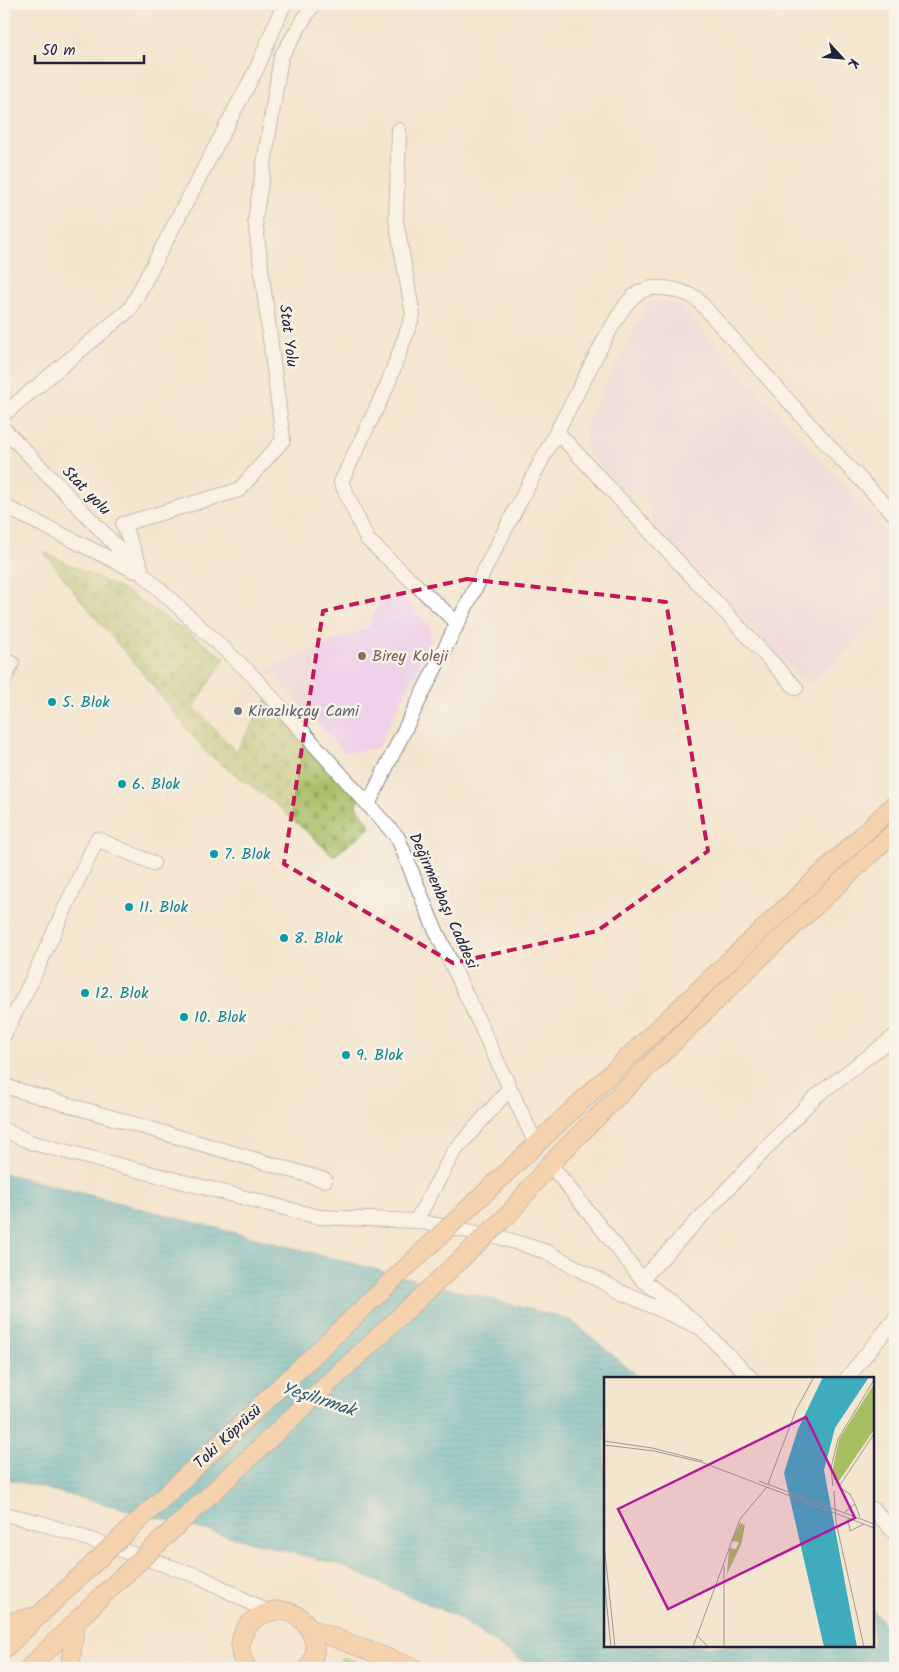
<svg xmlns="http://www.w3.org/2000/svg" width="899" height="1672" viewBox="0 0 899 1672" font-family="Kalam,sans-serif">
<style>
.built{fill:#eed0e8}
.grass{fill:url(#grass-dots);stroke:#64704f}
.cemetery{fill:url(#cemetery-stones);stroke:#64704f}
.water{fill:url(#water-rules);stroke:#30677c}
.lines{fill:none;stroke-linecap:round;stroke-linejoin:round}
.minor-casing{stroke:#8b8484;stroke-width:16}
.major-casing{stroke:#8b8484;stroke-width:20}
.minor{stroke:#fff;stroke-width:14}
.major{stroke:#f8bd89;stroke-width:18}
.major-bridge-casing{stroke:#8b8484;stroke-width:20;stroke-linecap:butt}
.major-bridge{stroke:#f8bd89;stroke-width:18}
.marked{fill:none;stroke:#c2185b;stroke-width:4;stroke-dasharray:10 6;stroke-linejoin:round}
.education-dot{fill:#8d6e63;stroke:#f7f3e8;stroke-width:2}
.culture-dot{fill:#0f9aa8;stroke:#f7f3e8;stroke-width:2}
.worship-dot{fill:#6b7280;stroke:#f7f3e8;stroke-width:2}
.labels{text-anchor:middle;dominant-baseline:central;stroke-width:5;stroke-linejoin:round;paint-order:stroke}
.street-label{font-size:16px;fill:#22223b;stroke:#f7f3e8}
.education-label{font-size:16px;fill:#785e54;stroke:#f7f3e8;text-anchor:start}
.culture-label{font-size:16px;fill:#0d838f;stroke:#f7f3e8;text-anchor:start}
.worship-label{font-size:16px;fill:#5b616d;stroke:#f7f3e8;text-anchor:start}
.water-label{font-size:18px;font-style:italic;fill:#2e596f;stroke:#f7f3e8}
.inset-road{fill:none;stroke:#a09793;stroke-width:1}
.view{fill:#b5179e;fill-opacity:0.15;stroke:#b5179e;stroke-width:2.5}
.inset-edge{fill:none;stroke:#22223b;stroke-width:2.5}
</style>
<defs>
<pattern id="grass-dots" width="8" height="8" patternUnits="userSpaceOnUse" patternTransform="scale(1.25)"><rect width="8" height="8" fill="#a7be63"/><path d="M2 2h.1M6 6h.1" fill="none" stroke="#8fa357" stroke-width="1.8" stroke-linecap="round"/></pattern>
<pattern id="cemetery-stones" width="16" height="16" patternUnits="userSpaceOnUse" patternTransform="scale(1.25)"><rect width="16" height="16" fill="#a7be63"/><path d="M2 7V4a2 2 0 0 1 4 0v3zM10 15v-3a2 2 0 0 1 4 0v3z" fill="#8fa357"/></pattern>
<pattern id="water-rules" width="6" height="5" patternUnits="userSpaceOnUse" patternTransform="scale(1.25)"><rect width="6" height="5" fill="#3facbe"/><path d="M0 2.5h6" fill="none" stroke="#348c9c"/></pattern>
</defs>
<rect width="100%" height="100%" fill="#f7f3e8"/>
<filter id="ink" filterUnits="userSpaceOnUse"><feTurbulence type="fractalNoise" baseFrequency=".02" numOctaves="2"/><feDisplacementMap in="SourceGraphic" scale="10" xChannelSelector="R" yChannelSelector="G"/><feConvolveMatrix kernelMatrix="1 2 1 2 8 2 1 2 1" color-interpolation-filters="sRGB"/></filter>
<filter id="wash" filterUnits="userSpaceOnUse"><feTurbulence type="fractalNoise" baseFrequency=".0096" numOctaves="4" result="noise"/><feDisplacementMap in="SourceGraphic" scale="20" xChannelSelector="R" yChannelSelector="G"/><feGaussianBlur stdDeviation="1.12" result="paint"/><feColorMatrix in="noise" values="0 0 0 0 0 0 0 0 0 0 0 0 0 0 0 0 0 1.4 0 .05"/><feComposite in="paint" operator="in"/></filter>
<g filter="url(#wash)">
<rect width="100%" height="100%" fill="#f4e5ce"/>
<path class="built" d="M648 302 678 303 895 543V601L815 681 801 680 652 522 650 508 638 490 625 492 586 451V425Z
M387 580 430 627 431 643 377 749 344 752 267 668 368 628Z"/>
<path class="grass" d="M343 1657 378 1668H336Z"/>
<path class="cemetery" d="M44 552 129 593 225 658 194 707 236 752 267 699 360 799 356 805 371 827 334 856 271 800 207 754 145 676 79 598Z"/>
<path class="water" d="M4 1173 571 1320 640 1378H605V1646H873V1610L895 1637V1668H532L455 1616 340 1565 4 1478Z"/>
</g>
<g filter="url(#ink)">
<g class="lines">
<g class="minor-casing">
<path id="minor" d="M399 130 396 220 413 315 387 386 341 482 367 539 457 623
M4 414 130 309 257 68 284 4
M4 429 144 575 251 674 398 838 431 920 537 1146
M557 432 796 688
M4 506 135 571
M141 568 123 524 239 490 283 440 255 220 281 57 313 4
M4 681 12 663
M368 805C434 668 502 533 574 399 586 377 617 309 635 295 652 282 679 289 696 298L839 457 895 515
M4 1035 31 982 97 839 153 863
M4 1086 325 1180
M4 1130 33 1143 319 1217 416 1221 499 1237 547 1252 623 1293 701 1328
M550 1164 642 1279 701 1328 751 1378
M416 1221 453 1153 510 1088
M642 1279 814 1098 895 1036
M847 1378 895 1319
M873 1509 895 1533
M4 1514 38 1522 201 1577 268 1612"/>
</g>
<g class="major-casing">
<path id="major" d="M489 1189 895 804
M508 1215 550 1164 617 1097 765 953 895 831
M4 1624 37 1616
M309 1628 414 1668
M4 1649 75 1581
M29 1668 103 1595
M72 1668 71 1659 75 1625
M247 1668C218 1622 292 1584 312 1635 317 1646 315 1658 308 1668"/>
</g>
<use href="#minor" class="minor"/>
<use href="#major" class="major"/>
<g class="major-bridge-casing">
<path id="major-bridge" d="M75 1581 489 1189
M103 1595 508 1215"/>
</g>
<use href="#major-bridge" class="major-bridge"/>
</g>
</g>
<path d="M0 0H899V1672H0ZM467 579 666 602 708 851 597 931 453 963 284 864 323 611Z" fill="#f4e5ce" fill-opacity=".55" fill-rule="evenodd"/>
<path class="marked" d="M467 579 666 602 708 851 597 931 453 963 284 864 323 611Z"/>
<circle class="education-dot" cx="362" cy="656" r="5"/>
<g class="culture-dot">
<circle cx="52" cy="702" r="5"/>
<circle cx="122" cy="784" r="5"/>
<circle cx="214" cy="854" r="5"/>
<circle cx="129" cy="907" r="5"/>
<circle cx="284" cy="938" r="5"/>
<circle cx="85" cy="993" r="5"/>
<circle cx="184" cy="1017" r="5"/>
<circle cx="346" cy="1055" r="5"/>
</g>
<circle class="worship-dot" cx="238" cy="711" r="5"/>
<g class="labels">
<g class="street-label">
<text transform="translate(288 336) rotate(83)">Stat Yolu</text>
<text transform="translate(86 491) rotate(46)">Stat yolu</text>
<text transform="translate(443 901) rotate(66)">Değirmenbaşı Caddesi</text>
<text transform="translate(228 1437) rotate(-43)">Toki Köprüsü</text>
</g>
<g class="education-label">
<text x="372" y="656">Birey Koleji</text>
</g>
<g class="culture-label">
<text x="62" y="702">5. Blok</text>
<text x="132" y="784">6. Blok</text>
<text x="224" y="854">7. Blok</text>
<text x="139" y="907">11. Blok</text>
<text x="294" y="938">8. Blok</text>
<text x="95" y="993">12. Blok</text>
<text x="194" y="1017">10. Blok</text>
<text x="356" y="1055">9. Blok</text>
</g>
<g class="worship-label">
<text x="248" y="711">Kirazlıkçay Cami</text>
</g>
<g class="water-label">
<text transform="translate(318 1400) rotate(18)">Yeşilırmak</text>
</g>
</g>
<g transform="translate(604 1377)">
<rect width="270" height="270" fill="#f4e5ce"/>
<path d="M270 7V53L235 104 230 103 229 91 235 62Z" fill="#a7be63"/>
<path d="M136 146 141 148 137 168 123 197 125 171 132 172 135 165 127 164Z" fill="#a7be63"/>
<path d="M219 0H265L231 51 220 93 253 270H220L180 96 194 52Z" fill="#3facbe"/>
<path class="inset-road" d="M0 64 48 71 99 84M0 68 50 74 97 85 270 151M155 104 270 147M164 107 192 33 210 0M236 108 270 57M229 109 227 91 234 62 270 3M238 112 246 117 251 127M230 114 232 145 260 270M241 135 251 127 256 140M244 142 246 154 260 147M0 167 11 270M0 201 7 270M93 258 104 270M89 270 136 142 163 110M120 270V189"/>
<path class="view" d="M202 40 251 141 64 232 14 132Z"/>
<rect width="270" height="270" class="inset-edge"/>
</g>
<rect width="899" height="1672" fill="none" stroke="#f7f3e8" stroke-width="20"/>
<g transform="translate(842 58) rotate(116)" stroke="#f7f3e8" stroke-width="4" paint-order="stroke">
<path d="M0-4L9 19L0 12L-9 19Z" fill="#22223b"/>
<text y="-8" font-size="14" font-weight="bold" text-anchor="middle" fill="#22223b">K</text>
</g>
<path d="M35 55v8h109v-8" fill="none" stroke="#22223b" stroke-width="2.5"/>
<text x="42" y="55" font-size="15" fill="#22223b" stroke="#f7f3e8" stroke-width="4" paint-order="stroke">50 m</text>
</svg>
